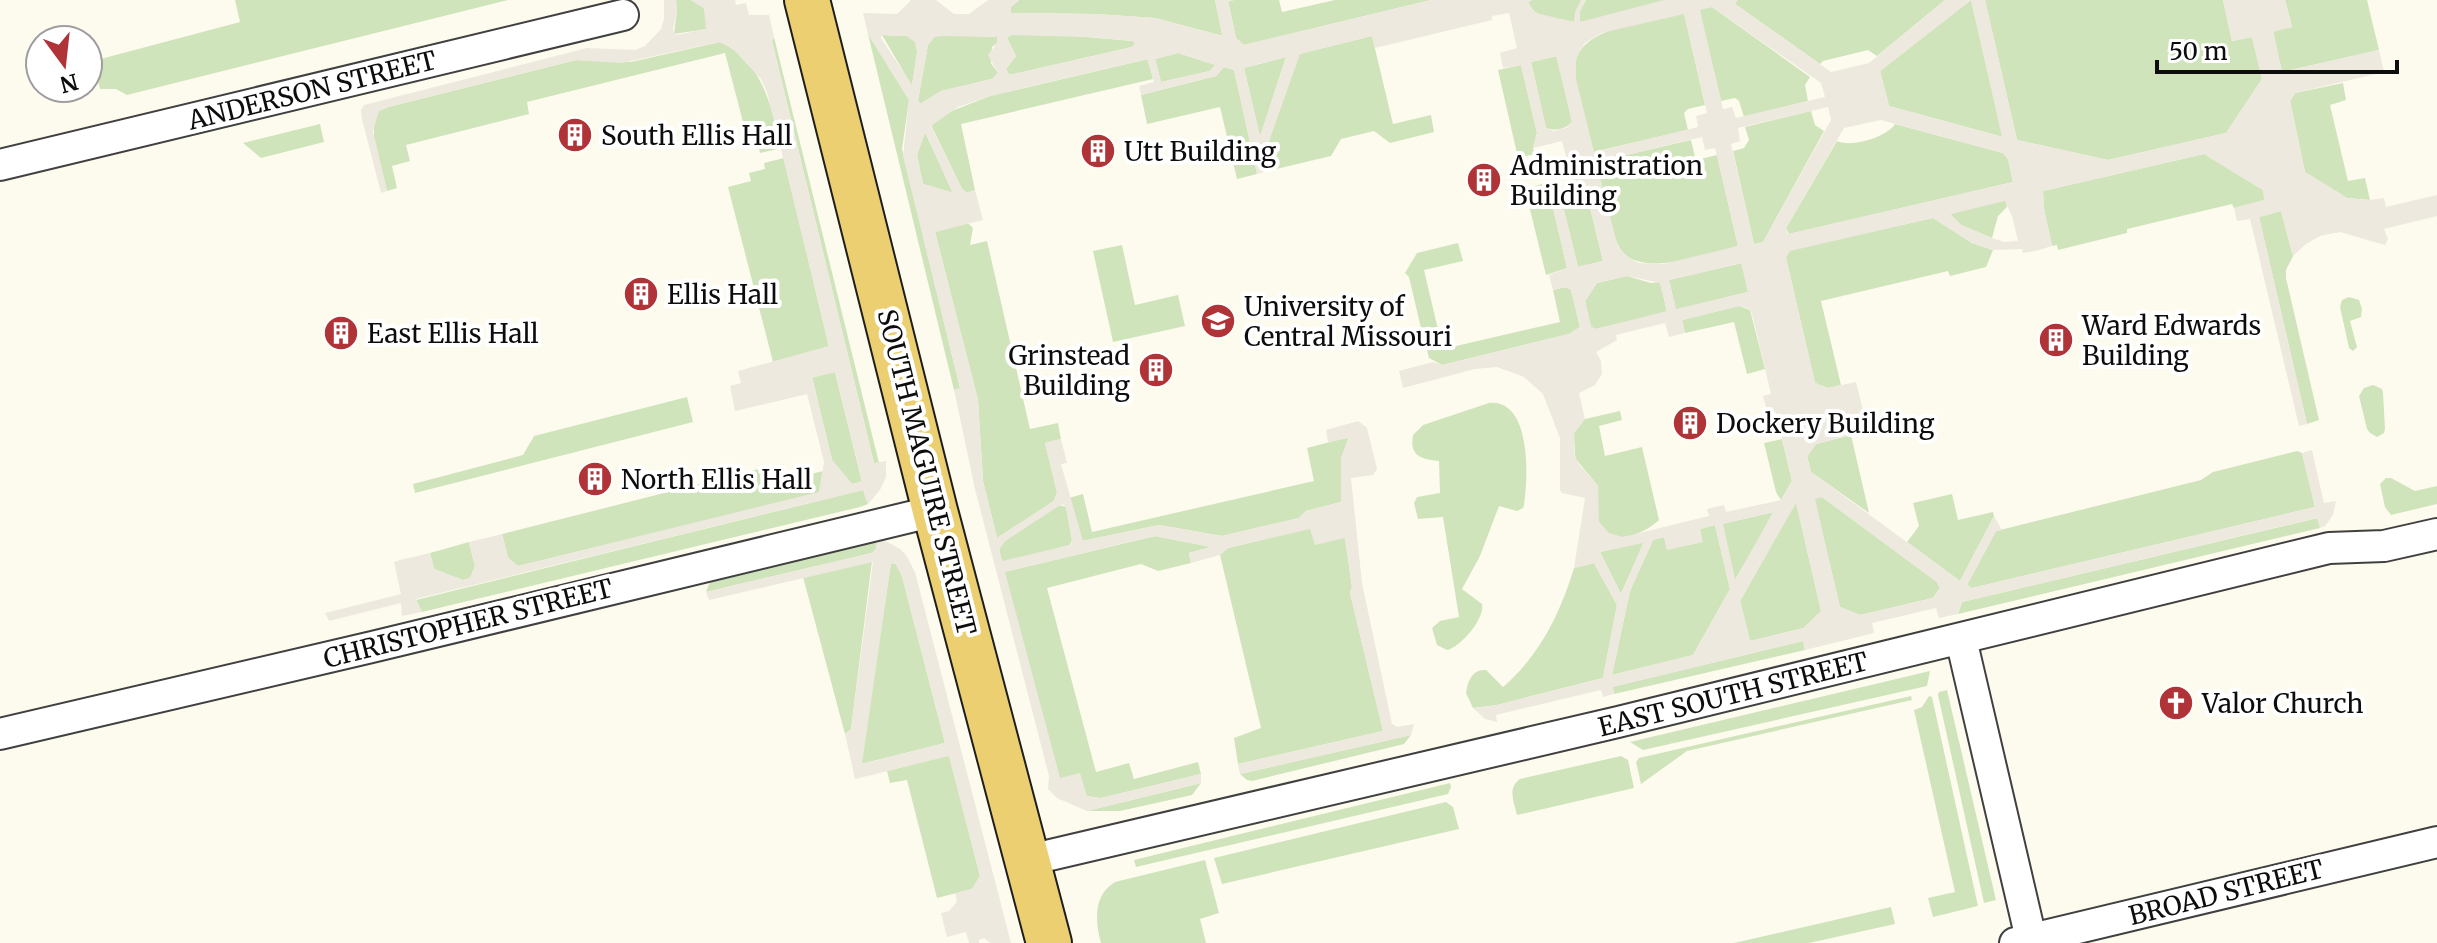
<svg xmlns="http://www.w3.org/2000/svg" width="2437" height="943" viewBox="0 0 2437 943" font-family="Merriweather,serif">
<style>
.green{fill:#d0e4bb}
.plaza{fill:#ede9de;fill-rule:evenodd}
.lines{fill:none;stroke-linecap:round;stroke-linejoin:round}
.street-casing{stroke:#404040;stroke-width:34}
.primary-casing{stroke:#1e1e1e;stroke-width:48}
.street{stroke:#fff;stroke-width:30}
.primary{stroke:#ebcf71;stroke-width:44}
.labels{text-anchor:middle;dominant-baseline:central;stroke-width:8;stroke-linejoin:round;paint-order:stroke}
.street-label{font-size:26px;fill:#0d0d0d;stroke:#fff}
.poi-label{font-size:26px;fill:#0d0d0d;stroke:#fff;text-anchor:start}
</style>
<rect width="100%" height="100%" fill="#fdfbee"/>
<path class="green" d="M235 0H508L127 95 116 89H100L93 61 240 22Z
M676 0H691L704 8 707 29 674 34 677 11Z
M1019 0H1215L1223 36 1155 18 1095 14 1011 13V7Z
M1234 0H1279L1282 12 1335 0H1431L1244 45 1236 38 1228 1Z
M1532 0H1581L1575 22 1542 16 1532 10 1528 2Z
M1586 0H1664L1666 2 1580 22V11Z
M1736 0H1945L1877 56 1868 50 1823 61 1820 64 1735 4Z
M1971 0 2003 137 1889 106 1880 71Z
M1985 0H2223L2232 41 2252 37 2262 79 2226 133 2108 160 2017 140Z
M2285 0H2367L2379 50 2282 72 2273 31 2292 27Z
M1712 7 1810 77 1805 85 1808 101 1744 117 1739 101 1735 98 1721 101 1699 9Z
M1684 13 1705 105 1688 109 1684 113 1688 130 1593 152C1588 128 1571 84 1576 61 1583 26 1654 20 1684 13Z
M868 34 909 100 902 149 960 388 954 390Z
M882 35 907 36 916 42 917 53 912 86Z
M942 35 997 37V43L992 47 991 63 998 73 992 79 941 91 920 104 918 100 928 45 934 37Z
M1011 35H1063L1133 41 1135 44 1132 47 1009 75 1006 69 1016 56 1007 38Z
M1372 36 1393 124 1431 115 1434 132 1390 143 1374 131 1341 139 1331 156 1268 171 1264 155 1299 54Z
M774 37 879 463H874L772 41Z
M720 42C763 61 771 107 782 148L760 153 753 124 744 126 725 53 527 102 529 114 406 145 410 161 392 166 397 188 387 191 374 138V124L379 111 388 107 576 60 631 62Z
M1178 53 1216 65 1210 71 1161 82 1155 59Z
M1557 56 1572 122C1564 130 1557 131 1546 128L1531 62Z
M1286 57 1260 137 1244 68Z
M1148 59 1153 79 961 124 975 190 967 193 962 189 931 125 949 112 990 96Z
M1521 65 1537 133 1533 148 1535 154 1518 158 1498 70Z
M1224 67 1234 70 1257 174 1237 179 1220 107 1147 124 1141 95 1216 76Z
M2343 83 2346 100 2330 105 2348 181 2365 178 2370 200 2347 198 2305 172 2290 101 2295 93Z
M1811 111 1815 125 1824 131 1763 242 1754 244 1733 151 1744 148 1749 140 1745 127Z
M320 124 324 142 261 158 243 143Z
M1895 124 2003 153 2008 159 2013 182 1789 234 1786 228 1837 141C1851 148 1887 137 1895 124Z
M925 132 953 193 923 184 917 155Z
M1691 140 1695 157 1700 159 1717 155 1738 246C1709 253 1635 282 1618 245 1606 221 1602 188 1596 162Z
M2204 154 2263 190 2265 200 2234 208 2232 204 2127 229V233L2058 250 2057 245 2052 246 2044 209 2043 191Z
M784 158 829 347 773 362 728 187 751 181 749 173 765 169 764 163Z
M1542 184 1544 192 1551 199 1567 268 1546 275 1525 189Z
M1586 191 1603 261 1578 267 1564 210V199L1572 193Z
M2006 200 2007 207 1998 216 1992 238 1961 225 1950 214Z
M2281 211 2293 256 2286 270V278L2319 420 2307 424 2259 217Z
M1933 218 1972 243 1993 250 1986 267 1950 276 1948 271 1821 301 1841 385 1828 388 1815 383 1786 258 1787 253 1793 249Z
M968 223 973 228 970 245 987 241 1030 429 1058 423 1061 439 1045 443 1057 492 1054 501 997 538 983 481 978 400 935 232Z
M1458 243 1463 261 1424 270 1440 338 1424 341 1409 277 1405 273 1417 253Z
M1122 245 1135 305 1178 295 1185 326 1113 342 1093 251Z
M1742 263 1748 292 1676 310 1669 280Z
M1627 276 1651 283 1660 282 1667 312 1596 329 1591 327 1585 301 1597 283Z
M1566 287 1571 290 1580 327 1569 334 1442 365 1429 358 1427 350 1429 346 1441 344 1443 349 1560 322 1553 290Z
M2349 297 2359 300 2362 309 2361 317 2350 321 2357 347 2353 351 2349 348 2340 307 2342 300Z
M1739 306 1750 310 1765 369 1747 374 1734 322 1685 333 1682 320Z
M835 372 862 482 852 484 832 460 812 377Z
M2373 385 2382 389 2383 393 2385 429 2384 433 2377 437 2370 433 2367 429 2359 396 2364 388Z
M687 397 693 422 415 493 413 484 523 455 534 436Z
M1489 403C1532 399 1528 478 1524 505L1523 508 1517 511 1499 506 1480 556 1462 589 1482 604C1485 618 1462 646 1447 650L1437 645 1432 628 1440 621 1459 617 1443 517 1418 519 1414 503 1417 497 1440 493 1439 461C1422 459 1409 457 1413 435L1423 425Z
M1620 411 1622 420 1599 426 1605 456 1642 447 1659 520C1646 533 1611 549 1599 524 1594 513 1599 498 1598 486L1575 458 1574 433 1585 419Z
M1851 435 1869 513 1811 472 1807 456 1816 444Z
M1349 437 1341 458V502L1306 511 1299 518 1222 536 1159 525 1082 541 1069 498 1083 494 1092 532 1314 481 1307 448Z
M1782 439 1792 481 1781 500 1776 492 1764 443Z
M2297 451 2302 453 2315 507 1972 588 1967 585 1996 531 2201 480 2213 472Z
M775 465 780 482 823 471 819 493 518 566 508 558 502 534Z
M2386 478H2391L2415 491 2437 486V504L2391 515 2385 507 2380 484Z
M863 490 868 504 860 507 422 612 416 600Z
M1952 494 1958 520 1993 512 1994 516 1960 581 1907 542 1919 526 1913 503Z
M1822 497 1937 582 1940 588 1933 598 1860 615 1840 607 1814 498Z
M1796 502 1821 611 1804 628 1750 641 1740 601Z
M1059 505 1066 507 1072 540 1070 545 1002 562 999 549 1005 541Z
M1774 512 1735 580 1722 524Z
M2318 518 2320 528 1958 614 1962 602Z
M1715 525 1730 589 1693 655 1612 675 1630 591 1653 540 1664 537 1667 549 1702 542 1700 529Z
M1311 528 1345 538 1352 587 1350 593 1383 731 1238 764 1234 738 1261 728 1220 555 1228 548Z
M1155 536 1212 547 1189 553 1191 563 1158 571 1141 564 1047 588 1096 772 1129 763 1134 779 1198 762 1201 774 1101 798 1086 796 1060 779 1004 572Z
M876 541V549L872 553 706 592 709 584 717 578Z
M469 542 475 566 470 578 463 580 434 569 430 553Z
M1644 542 1621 594 1600 552Z
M872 561 851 729 845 734 803 577Z
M891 563 896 564 902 576 945 743 861 764Z
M1594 563 1617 605 1603 678 1497 705 1473 708 1466 693C1468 681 1472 669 1486 670L1503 687C1540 655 1560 614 1574 568Z
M1803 641 1805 650 1614 694 1612 687Z
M1930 671 1927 686 1643 750 1630 742Z
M1947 690 1996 900 1984 903 1938 695 1939 692Z
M1911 696 1912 700 1687 751 1641 784 1636 762 1639 758Z
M1929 696 1932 697 1978 906 1933 917 1928 898 1955 892 1914 710 1922 707Z
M1411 735 1404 744 1252 781 1247 780 1240 774Z
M949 755 980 876 972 889 937 898 907 780 890 783 887 771Z
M1621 756 1628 760 1634 788 1517 815C1514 802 1507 788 1520 779Z
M1201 783 1192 795 1120 811H1087Z
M1450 783 1451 787 1448 794 1136 867 1134 860Z
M1446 802 1453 807 1459 829 1222 884 1214 858Z
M1205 860 1219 913 1200 919 1206 943H1101C1095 921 1093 895 1115 882Z
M1891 907 1895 924 1809 943H1734Z"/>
<path class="plaza" d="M664 0H676L677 11 673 30 676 35 706 29 704 8 691 0H735L736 5 746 3 749 15H769L774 37 772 41 874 463 886 461V477L880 490 868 504 863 490 416 599 422 612 402 616 401 603 329 621 325 613 401 594 394 562 400 560 430 553 434 569 463 580 470 578 475 566 469 542 502 534 508 558 518 566 819 492 824 462 807 394 735 411 730 386 741 383 738 371 829 346 767 92 761 79 732 48 719 42 622 63 576 60 388 107 379 111 373 131 387 191 381 193 362 119 361 110 364 105 587 48 635 50 645 46 661 29 664 19ZM835 372 862 481 852 484 832 460 812 378Z
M911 0H936L954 14H969L988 0H1019L1011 7V13L1095 14 1155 18 1222 36 1215 0H1234L1228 2 1236 38 1244 45 1431 0H1532L1528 3 1536 13 1574 22 1575 12 1581 0H1586L1580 11V22L1664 0H1738L1735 4 1831 72 1869 63 1945 0H1971L1880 71 1889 106 2002 137 1971 0H1985L2017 140 2108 160 2226 133 2262 79 2252 37 2232 41 2223 0H2285L2292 27 2273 32 2282 72 2379 50 2384 72 2295 93 2290 101 2305 172 2347 198 2370 200 2384 198 2386 207 2437 195V216L2384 229 2388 239 2385 245 2340 232 2320 236 2306 244 2293 256 2281 211 2259 217 2307 424 2299 426 2250 219 2237 221 2234 208 2264 200 2263 190 2204 154 2043 191 2044 209 2052 246 2036 251 2023 253 2022 249 1993 250 1972 243 1933 218 1790 251 1786 258 1815 383 1828 388 1856 382 1868 430 1816 444 1807 457 1811 472 1960 581 1994 516 2002 530 1996 531 1967 585 1972 588 2315 507 2302 453 2312 450 2324 503 2336 501 2333 515 2325 526 2320 528 2317 518 1962 602 1958 614 1939 618 1936 608 1872 623 1874 633 1805 650 1803 641 1613 687 1614 694 1603 697 1601 690 1496 715 1497 722 1485 719 1473 708 1497 705 1603 678 1617 605 1594 563 1574 568 1585 498 1562 493 1560 490V438L1543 394 1524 377 1497 367 1475 369 1403 388 1399 371 1433 362 1442 365 1569 334 1580 327 1571 290 1566 287 1553 290 1549 275 1567 268 1551 200 1544 192 1573 184 1562 141 1533 148 1537 133 1521 65 1503 68 1500 53 1517 48 1509 13 1492 16V20L1375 48 1372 36 1300 54 1264 155 1268 171 1257 174 1234 70 1224 67 1216 76 1141 95 1139 86 1154 82 1147 59 990 96 958 107 931 126 962 189 967 193 975 190 983 220 935 232 978 400 983 481 997 538 1054 501 1057 492 1045 443 1061 439 1067 463 1061 464 1083 541 1159 525 1222 536 1299 518 1306 511 1341 502V458L1349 438 1328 442 1326 430 1358 421 1367 428 1377 469 1373 475 1351 478 1362 583 1392 724 1397 727 1414 724 1411 735 1240 774 1239 770 1238 764 1383 731 1350 593 1352 587 1345 538 1315 545 1310 529 1228 548 1220 555 1191 563 1189 553 1210 547 1154 536 1005 572 1060 778 1080 773 1087 796 1101 798 1201 774V783L1087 811 1057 798 1048 789 1049 776 975 489 954 390 960 388 903 156 909 100 868 34 863 13 897 14ZM1712 7 1821 83 1825 97 1736 118 1732 107 1723 109 1700 10ZM1684 14 1707 113 1696 116 1698 127 1594 152 1576 79V60L1580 50 1585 43 1601 33ZM882 35 907 36 915 42 917 53 912 85 881 38ZM1011 35 1090 37 1132 41 1135 44 1132 47 1010 75 1006 69 1016 56 1007 38ZM942 36 997 37V43L988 55 998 73 992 79 941 91 920 104 918 100 928 45 934 37ZM1178 53 1215 65 1209 71 1161 82 1155 59ZM1556 56 1572 122 1566 128 1554 131 1546 128 1531 62ZM1285 57 1286 58 1260 136 1244 68ZM1828 107 1831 120 1763 242 1754 244 1731 144 1740 141 1738 128ZM1881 120 2003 153 2008 159 2013 182 1788 234 1786 228 1844 128ZM925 133H926L952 192 923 184 917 155ZM1702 137 1705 150 1715 148 1738 246 1663 264 1639 263 1629 258 1618 247 1596 162ZM1579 192H1586L1603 261 1578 267 1564 210 1566 195ZM2005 201 2012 216 2018 241 2004 242 1992 238 1961 225 1950 214ZM1741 263 1748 292 1676 309 1669 280ZM1627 276 1660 283 1667 311 1596 329 1591 327 1585 301 1597 283ZM1739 306 1750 309 1752 314 1771 394 1763 396 1768 414 1776 412 1792 481 1781 500 1726 512 1724 505 1715 507 1707 509 1709 516 1623 537 1609 533 1599 522 1598 486 1578 463 1574 453V433L1585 419 1579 393 1595 385 1602 374 1601 361 1596 352 1617 340 1616 335 1665 323 1669 337 1685 333 1682 320ZM1822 497 1937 582 1940 588 1936 595 1933 598 1861 615 1840 607 1815 499ZM1796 503 1821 611 1804 628 1750 641 1740 601ZM1062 504 1066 507 1072 539 1071 545 1002 561 999 549 1005 541ZM1773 512 1736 579H1735L1723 524ZM1715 525 1730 589 1693 655 1612 675 1630 591 1653 540 1664 537 1667 550 1703 542 1700 529ZM1643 543 1622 593 1621 594 1600 552Z
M876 541H885L900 549 906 555 915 572 1011 943H991L984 938 979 940V943H969L966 932 947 937 941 913 949 911 957 902 955 893 972 889 980 876 949 756 855 779 845 734 851 729 873 562 709 600 706 592 872 553 876 549ZM891 563 896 564 902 576 945 743 862 764Z"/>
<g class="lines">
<g class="street-casing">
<path id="street" d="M0 165 623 15
M1961 639 2032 943
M0 734 372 647 935 511
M1029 860 1618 722 2329 548 2384 546 2437 534
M2015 943 2437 842"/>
</g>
<g class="primary-casing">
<path id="primary" d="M807 0 935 511 1049 943"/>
</g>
<use href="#street" class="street"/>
<use href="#primary" class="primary"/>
</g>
<defs>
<g id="building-disc" transform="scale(1.8)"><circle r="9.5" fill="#af3337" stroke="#fff"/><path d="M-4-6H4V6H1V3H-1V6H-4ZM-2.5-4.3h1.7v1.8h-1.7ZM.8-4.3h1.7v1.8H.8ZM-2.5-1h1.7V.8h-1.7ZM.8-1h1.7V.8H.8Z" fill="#fff"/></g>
<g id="university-disc" transform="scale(1.8)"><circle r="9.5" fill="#af3337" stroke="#fff"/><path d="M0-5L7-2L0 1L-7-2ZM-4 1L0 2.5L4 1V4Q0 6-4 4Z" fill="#fff"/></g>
<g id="church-disc" transform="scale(1.8)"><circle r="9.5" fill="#af3337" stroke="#fff"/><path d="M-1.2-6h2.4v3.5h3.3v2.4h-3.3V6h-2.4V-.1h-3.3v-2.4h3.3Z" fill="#fff"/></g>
</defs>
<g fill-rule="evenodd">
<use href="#building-disc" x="575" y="135"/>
<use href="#building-disc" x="1098" y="151"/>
<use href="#building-disc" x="1484" y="180"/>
<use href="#building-disc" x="641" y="294"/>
<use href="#university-disc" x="1218" y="321"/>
<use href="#building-disc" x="341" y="333"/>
<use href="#building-disc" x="2056" y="340"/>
<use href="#building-disc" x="1156" y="370"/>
<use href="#building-disc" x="1690" y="423"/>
<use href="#building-disc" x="595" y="479"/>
<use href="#church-disc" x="2176" y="703"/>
</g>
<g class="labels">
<g class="street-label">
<text transform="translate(312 90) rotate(-14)">ANDERSON STREET</text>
<text transform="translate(927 472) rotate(76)">SOUTH MAGUIRE STREET</text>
<text transform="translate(468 623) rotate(-14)">CHRISTOPHER STREET</text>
<text transform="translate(1733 694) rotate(-14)">EAST SOUTH STREET</text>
<text transform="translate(2226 892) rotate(-14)">BROAD STREET</text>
</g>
<g class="poi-label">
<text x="601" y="135">South Ellis Hall</text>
<text x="1124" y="151">Utt Building</text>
<text x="1510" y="165">Administration<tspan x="1510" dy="30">Building</tspan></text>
<text x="667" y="294">Ellis Hall</text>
<text x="1244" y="306">University of<tspan x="1244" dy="30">Central Missouri</tspan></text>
<text x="2082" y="325">Ward Edwards<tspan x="2082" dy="30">Building</tspan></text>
<text x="367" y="333">East Ellis Hall</text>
<text x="1130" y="355" text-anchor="end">Grinstead<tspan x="1130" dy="30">Building</tspan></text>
<text x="1716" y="423">Dockery Building</text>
<text x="621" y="479">North Ellis Hall</text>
<text x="2202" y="703">Valor Church</text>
</g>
</g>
<g transform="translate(64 64) rotate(165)"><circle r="38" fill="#ffffff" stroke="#9e9e9e" stroke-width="2"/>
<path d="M0-6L14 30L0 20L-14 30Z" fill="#af3337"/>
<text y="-12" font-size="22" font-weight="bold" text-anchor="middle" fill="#0d0d0d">N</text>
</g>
<path d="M2157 60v12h240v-12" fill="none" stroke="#0d0d0d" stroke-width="4"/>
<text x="2169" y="60" font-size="24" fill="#0d0d0d" stroke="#ffffff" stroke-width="6" paint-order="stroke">50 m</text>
</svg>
